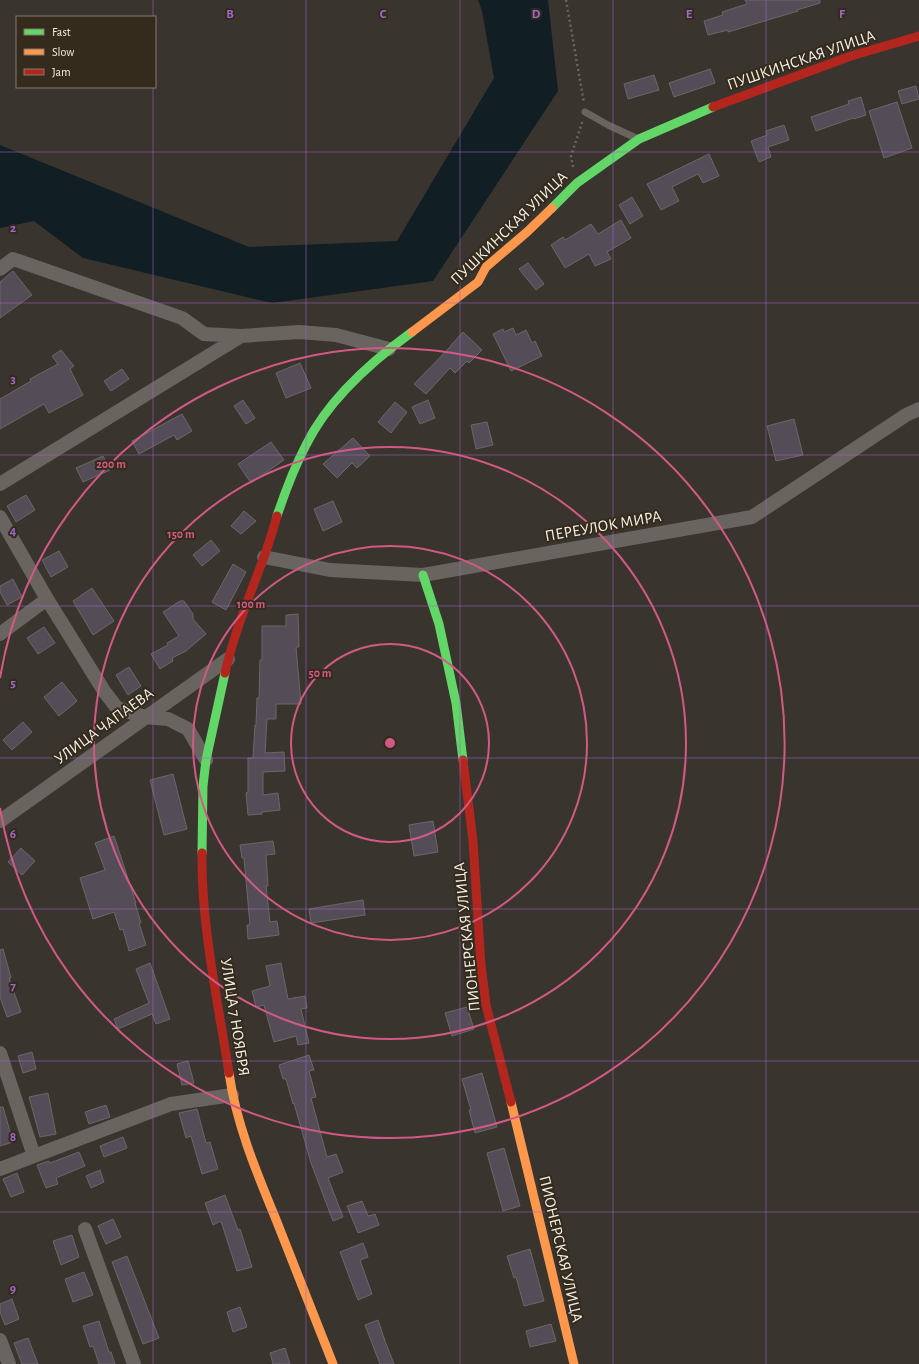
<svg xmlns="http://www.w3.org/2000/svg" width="919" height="1364" viewBox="0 0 919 1364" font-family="'Alegreya Sans',sans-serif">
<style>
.water{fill:#111e23}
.building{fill:#544d58;stroke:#6a6767}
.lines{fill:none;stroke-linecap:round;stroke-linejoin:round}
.path{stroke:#696661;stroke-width:2.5;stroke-dasharray:2 3;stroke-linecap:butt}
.lane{stroke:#69645f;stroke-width:7}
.street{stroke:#69645f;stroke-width:14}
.fast{stroke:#63d668;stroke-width:9}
.slow{stroke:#ff974d;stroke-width:9}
.jam{stroke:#b3261e;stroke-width:9}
.grid{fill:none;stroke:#a067cb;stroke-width:1;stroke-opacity:0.55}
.ring{fill:none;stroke:#d25985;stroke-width:2}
.labels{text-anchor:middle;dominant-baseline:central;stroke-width:4;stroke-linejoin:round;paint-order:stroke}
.street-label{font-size:16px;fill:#f6f0e7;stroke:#342b1d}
.grid-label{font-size:13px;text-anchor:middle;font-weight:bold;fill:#a067cb;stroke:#342b1d;stroke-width:4;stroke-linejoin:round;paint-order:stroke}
.centre{fill:#d25985;stroke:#342b1d;stroke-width:2}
.ring-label{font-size:12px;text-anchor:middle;font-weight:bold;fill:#d25985;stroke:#342b1d;stroke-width:4;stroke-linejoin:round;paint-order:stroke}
</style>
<rect width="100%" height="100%" fill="#39342d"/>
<path class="water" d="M478 0H548L558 91 433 281 272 303 83 258 34 221 0 228V145L249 247 397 241 494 78 482 11Z"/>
<path class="building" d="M745 0H820V3L797 10 798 11 728 32V30L708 35 704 21 723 15 722 12 747 4Z
M710 69 715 83 674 97 669 83Z
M654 75 659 90 628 99 624 84Z
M916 86 919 99 902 104 898 91Z
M861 97 866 115 854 119 853 118 816 131 811 117 849 104 848 101Z
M897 102 912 148 884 158 869 111Z
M784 125 789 140 768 147 771 157 759 162 751 141 767 135 766 131Z
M709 154 719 176 703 183 698 174 672 187 679 201 661 210 647 184Z
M632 197 643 216 630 224 619 205Z
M621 220 631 238 607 252 611 259 595 266 589 254 565 268 551 245 563 237 565 240 591 224 598 234Z
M528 263 544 284 536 290 519 269Z
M13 271 32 295 0 318V282Z
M513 328 516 335 526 330 532 343 535 341 542 356 511 371 493 334 503 329 504 332Z
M463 332 482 350 469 363 467 361 455 373 450 368 426 394 414 384 451 346V345Z
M61 350 74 366 70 369 83 395 49 413 44 404 0 429V399L31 381 30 379 58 364 52 356Z
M300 363 311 388 286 398 276 373Z
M122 369 129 379 111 391 104 381Z
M243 400 255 418 246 424 234 406Z
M428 400 435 418 420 424 412 407Z
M395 402 407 412 391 433 378 422Z
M182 414 192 431 177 440 174 435 139 454 132 441Z
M794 419 803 455 776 461 767 426Z
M487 422 493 445 476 449 471 425Z
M353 438 370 456 357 468 352 463 337 478 323 464Z
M271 442 284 460 251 483 238 464Z
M103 456 110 470 83 482 76 468Z
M26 495 35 510 16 522 7 506Z
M333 501 342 522 323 531 314 509Z
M244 511 256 521 241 534 231 526Z
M211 540 220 551 202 566 193 555Z
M59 551 68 567 51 577 42 560Z
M233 564 246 572 226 610 212 602Z
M13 579 22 597 7 605 0 592V586Z
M92 588 114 621 93 635 73 601Z
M180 601H184L193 614V619L206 634 186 651 172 658 173 661 160 669 151 654 168 645 167 643 179 636 163 612Z
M298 614 299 647H296L301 704H276V719H267L265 753 284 752 285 771 263 772V795L278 793 280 810 262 812V814L248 815 246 793 248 792V758H253L255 725H256L257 698H259L260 660H262V626H286V615Z
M44 627 55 643 38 654 27 638Z
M129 667 141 686 128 695 116 675Z
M62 682 77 701 59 716 44 697Z
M23 722 32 732 12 750 3 740Z
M173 774 187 829 164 835 150 780Z
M433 821 438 852 414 856 409 825Z
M114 836 136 903H135L141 923H139L146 945 129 951 123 929 120 930 114 912 93 919 80 878 105 870 95 843Z
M273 841 275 854 266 855 268 886H266L270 922 277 921 279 935 248 939 247 925H250L244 858H242L240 845Z
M21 848 35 861 22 875 8 862Z
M363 900 365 915 311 923 309 909Z
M3 949 11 978H9L21 1012 7 1017 0 997V950Z
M150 963 170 1019 156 1024 152 1014 118 1029 114 1019 149 1003 136 969Z
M281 963 288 999 305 996 307 1008 301 1009 309 1043 298 1045 296 1036 274 1042 264 1005 256 1007 252 991 270 986 266 966Z
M467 1007 474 1029 452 1036 445 1013Z
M32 1052 36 1069 23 1073 18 1056Z
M309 1055 314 1070 309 1071 316 1097 311 1098 327 1157 336 1154 343 1172 328 1178 343 1217 333 1221 311 1163 294 1103 293 1104 286 1079H283L279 1065Z
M188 1061 194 1083 182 1085 177 1064Z
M482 1073 497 1127 475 1133 469 1110H471L462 1079Z
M48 1093 56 1134 40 1137 29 1097Z
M106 1105 110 1117 89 1124 85 1112Z
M0 1107H3L13 1142 0 1146Z
M197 1109 206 1143 210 1142 218 1169 202 1174 191 1136 186 1138 179 1113Z
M123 1137 127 1148 104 1157 100 1146Z
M504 1148 520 1206 503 1211 487 1153Z
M79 1152 85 1166 56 1178 58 1184 46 1188 37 1165 49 1161 50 1163Z
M100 1170 104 1182 91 1188 86 1176Z
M17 1173 24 1192 11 1197 3 1179Z
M225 1195 238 1230 240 1229 252 1267 237 1271 221 1221 213 1225 205 1203Z
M362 1201 368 1216 375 1214 379 1225 358 1233 347 1206Z
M113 1219 121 1237 106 1244 98 1226Z
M72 1235 79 1257 61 1265 53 1241Z
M363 1243 368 1257 360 1260 372 1294 358 1300 340 1252Z
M530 1249 544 1301 524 1306 516 1277 514 1278 507 1256Z
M127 1256 159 1338 143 1344 112 1262Z
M84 1272 93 1295 73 1302 65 1279Z
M12 1299 19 1319 5 1325 0 1312V1304Z
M240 1307 247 1327 233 1332 227 1312Z
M378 1320 385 1341 394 1364H380L365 1325Z
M99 1321 109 1352H111L115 1364H99L93 1346 90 1347 83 1326Z
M551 1324 556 1341 530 1347 526 1331Z
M28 1338 38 1364H22L14 1343Z
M285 1348 290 1364H273L270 1353Z"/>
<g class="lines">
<path class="path" d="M566 0 584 103
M573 167 571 156 583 120"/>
<path class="lane" d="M585 112 608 125 636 138"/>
<path class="street" d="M0 269 13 259 182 318 204 334 241 336 299 332 336 335 389 349
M0 484 241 336
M0 517 47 599 104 691 117 708 145 717 168 719 188 729 206 760
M264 557 330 570 423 575 752 517 906 415 919 409
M0 634 47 599
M0 821 228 659
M0 1053 34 1156
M0 1169 171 1104 232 1095
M85 1229 134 1364
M0 1340 9 1364"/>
<path class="fast" d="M552 208 577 183 639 139 713 107
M277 516C285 492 294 468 306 445 328 400 372 361 412 332
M423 575 439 624 456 703 463 760
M202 853 203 786 206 760 225 673"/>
<path class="slow" d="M412 332 478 282 486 267 527 232 552 208
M229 1073C236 1123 256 1171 275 1217 294 1266 314 1315 333 1364
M511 1102 574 1364"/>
<path class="jam" d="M713 107 851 56 919 36
M225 673C234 633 250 595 264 557 269 543 273 530 277 516
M463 760 473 841 481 965 486 1005 511 1102
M202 853C201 925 218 1002 229 1073"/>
</g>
<path class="grid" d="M153 0V17M306 0V1364M460 0V1364M613 0V1364M766 0V1364M153 87V1364M0 152H919M0 303H919M0 455H919M0 606H919M0 758H919M0 909H919M0 1061H919M0 1212H919"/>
<g class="ring">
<circle cx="390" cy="743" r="99"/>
<circle cx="390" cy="743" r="197"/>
<circle cx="390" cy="743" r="296"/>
<path d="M0 678A395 395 0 1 1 0 808"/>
</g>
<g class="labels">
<g class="street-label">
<text transform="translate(801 60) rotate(-19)">ПУШКИНСКАЯ УЛИЦА</text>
<text transform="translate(509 228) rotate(-44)">ПУШКИНСКАЯ УЛИЦА</text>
<text transform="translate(603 526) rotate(-10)">ПЕРЕУЛОК МИРА</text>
<text transform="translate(104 726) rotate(-36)">УЛИЦА ЧАПАЕВА</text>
<text transform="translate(467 937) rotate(-96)">ПИОНЕРСКАЯ УЛИЦА</text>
<text transform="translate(235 1017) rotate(81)">УЛИЦА 7 НОЯБРЯ</text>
<text transform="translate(561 1249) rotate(77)">ПИОНЕРСКАЯ УЛИЦА</text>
</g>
</g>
<g class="grid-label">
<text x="230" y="18">B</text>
<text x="383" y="18">C</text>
<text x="536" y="18">D</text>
<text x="689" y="18">E</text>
<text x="842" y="18">F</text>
<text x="13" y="232">2</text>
<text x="13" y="383">3</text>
<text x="13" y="535">4</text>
<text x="13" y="687">5</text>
<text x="13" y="838">6</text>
<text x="13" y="990">7</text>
<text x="13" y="1141">8</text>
<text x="13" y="1293">9</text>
</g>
<circle cx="390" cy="743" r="6" class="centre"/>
<g class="ring-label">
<text x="111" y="468">200 m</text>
<text x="181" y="538">150 m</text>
<text x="251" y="608">100 m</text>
<text x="320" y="677">50 m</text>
</g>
<rect x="16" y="16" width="140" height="72" fill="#342b1d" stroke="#827a6e"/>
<rect x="24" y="29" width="20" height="6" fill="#63d668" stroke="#827a6e"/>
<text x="52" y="36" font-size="12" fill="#f6f0e7">Fast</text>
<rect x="24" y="49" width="20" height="6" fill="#ff974d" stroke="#827a6e"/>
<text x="52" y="56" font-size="12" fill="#f6f0e7">Slow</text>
<rect x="24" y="69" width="20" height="6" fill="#b3261e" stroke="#827a6e"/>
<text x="52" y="76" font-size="12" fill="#f6f0e7">Jam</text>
</svg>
